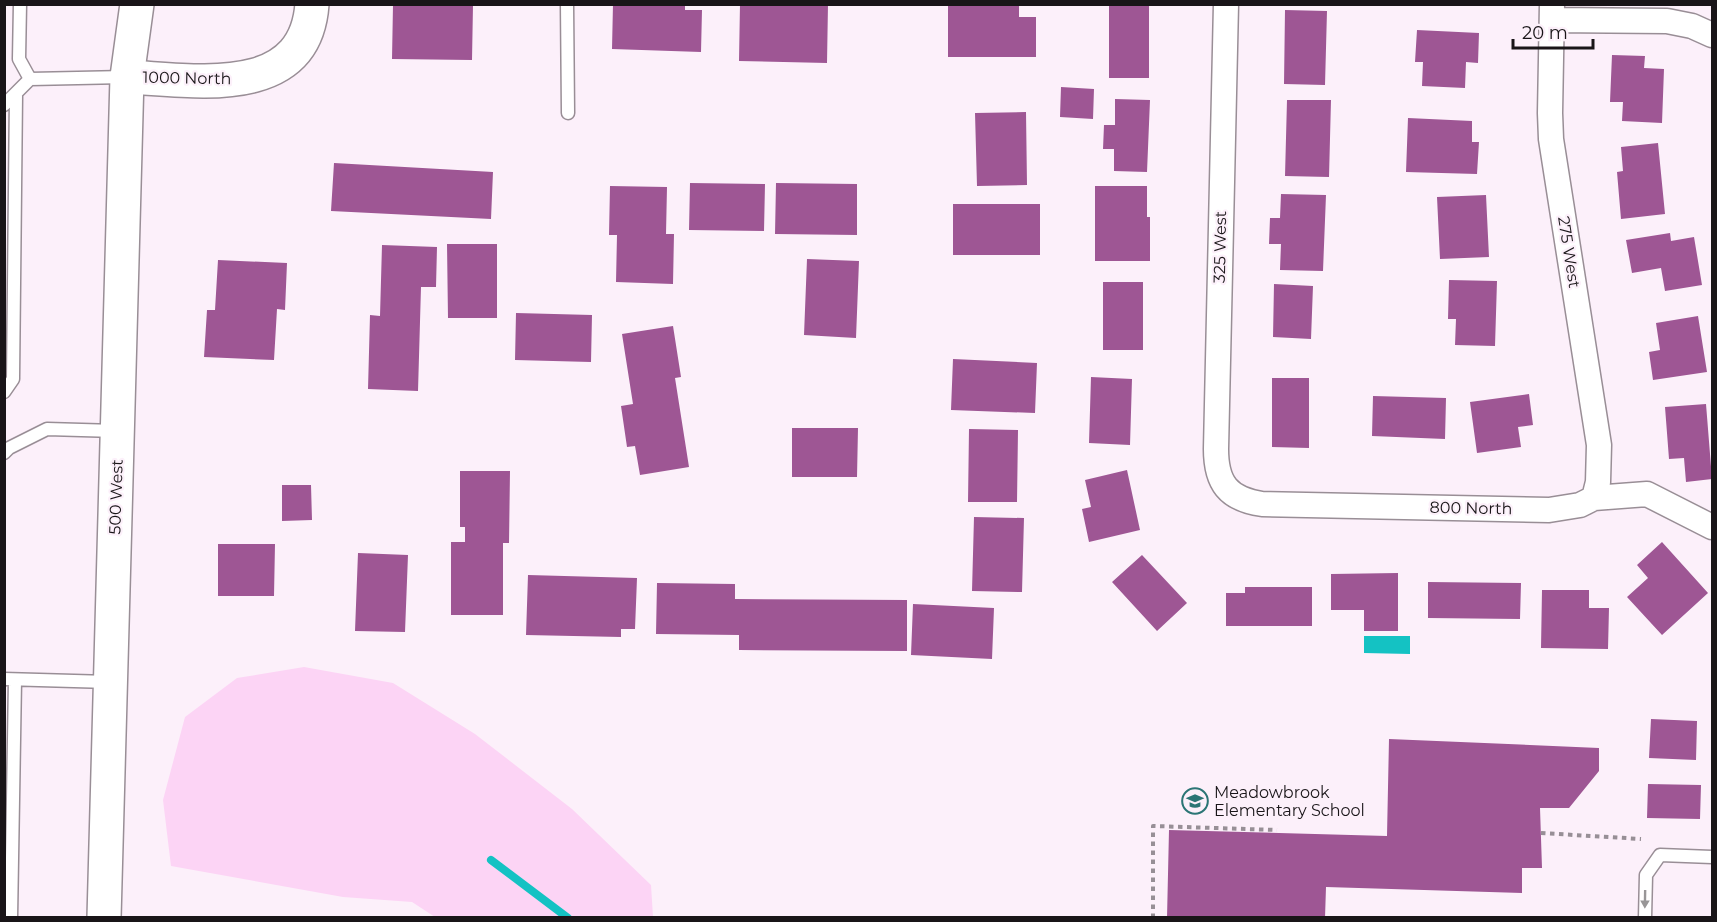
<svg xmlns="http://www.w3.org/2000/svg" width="1717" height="922" viewBox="0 0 1717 922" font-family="Montserrat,sans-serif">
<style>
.green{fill:#fcd4f5}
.water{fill:#14c2c3}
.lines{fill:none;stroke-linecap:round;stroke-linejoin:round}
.stream{stroke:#14c2c3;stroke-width:8}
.building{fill:#9e5694}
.lane-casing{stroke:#998e96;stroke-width:15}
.street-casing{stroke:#998e96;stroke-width:27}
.secondary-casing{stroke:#998e96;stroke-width:36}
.primary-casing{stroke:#998e96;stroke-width:36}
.highway-casing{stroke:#998e96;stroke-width:36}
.path{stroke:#978f96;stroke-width:4;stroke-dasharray:4.5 4.5;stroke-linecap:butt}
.lane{stroke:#fff;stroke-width:12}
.street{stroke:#fff;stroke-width:24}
.secondary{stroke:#fff;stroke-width:33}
.primary{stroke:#fff;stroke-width:33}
.highway{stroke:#fff;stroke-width:33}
.oneway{fill:#989697}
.labels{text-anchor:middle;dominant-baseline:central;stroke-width:4.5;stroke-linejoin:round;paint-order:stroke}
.street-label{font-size:16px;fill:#191518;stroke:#fcf0fa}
.poi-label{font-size:16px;fill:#191518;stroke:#fcf0fa;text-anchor:start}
</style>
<rect width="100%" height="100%" fill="#fcf0fa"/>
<path class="green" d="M304 667 393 683 475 734 572 809 651 885 653 917H435L412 902 343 897 171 866 163 800 185 717 237 678Z"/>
<path class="water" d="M1364 636H1410V654L1364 653Z"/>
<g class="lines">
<path class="stream" d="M491 860 568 918"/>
</g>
<path class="building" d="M613 4H685V10H702L701 52 612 49Z
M740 4H828L827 63 739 61Z
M948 4H1019V17H1036V57H948Z
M393 5H473L472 60 392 59Z
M1109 5H1149V78H1109Z
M1285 10 1327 11 1325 85 1284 84Z
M1417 30 1479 33 1478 63 1466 62 1465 88 1422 86 1423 62H1415Z
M1612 55 1645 56 1644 68 1664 69 1662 123 1622 121 1623 102H1610Z
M1061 87 1094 89 1093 119 1060 117Z
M1115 99 1150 100 1147 172 1114 171V149H1103L1104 125H1115Z
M1287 100H1331L1329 177 1285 176Z
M1026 112 1027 185 977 186 975 113Z
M1408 118 1472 121V142H1479L1477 174 1406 172Z
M1658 143 1665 214 1621 219 1617 172 1623 171 1621 147Z
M334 163 493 172 491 219 331 211Z
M690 183 765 184 764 231 689 230Z
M776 183 857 184V235L775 234Z
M610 186 667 187 666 234H674L673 284 616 282 617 235H609Z
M1095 186H1147V217H1150V261H1095Z
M1281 194 1326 195 1323 271 1280 270 1281 244H1269L1270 218H1280Z
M1486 195 1489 257 1440 259 1437 197Z
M953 204H1040V255H953Z
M1670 233 1671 241 1694 237 1702 285 1665 291 1661 268 1632 273 1626 240Z
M447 244H497V318H448Z
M382 245 437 247 436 287H421L418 391 368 389 370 315 380 316Z
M807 259 859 261 856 338 804 335Z
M218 260 287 263 285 310 277 309 274 360 204 357 207 310H215Z
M1449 280 1497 281 1495 346 1455 345 1456 319H1448Z
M1103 282H1143V350H1103Z
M1274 284 1313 286 1311 339 1273 337Z
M516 313 592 315 591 362 515 360Z
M1698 316 1707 372 1653 380 1649 352 1660 350 1656 323Z
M673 326 681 377 675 378 689 467 640 475 635 446 627 447 621 406 633 404 622 334Z
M953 359 1037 363 1035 413 951 410Z
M1091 377 1132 379 1130 445 1089 443Z
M1272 378H1309V448L1272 447Z
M1529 394 1533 425 1518 427 1521 447 1477 453 1470 402Z
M1373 396 1446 398 1445 439 1372 436Z
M1706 404 1712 479 1686 482 1684 458 1669 459 1665 407Z
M792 428H858L857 477H792Z
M969 429 1018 430 1017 502H968Z
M1127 470 1140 530 1089 542 1082 509 1091 507 1085 480Z
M460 471H510L509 543H503V615H451V542H465V527H460Z
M282 485H311L312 520 282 521Z
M974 517 1024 518 1022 592 972 591Z
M1662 542 1708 593 1662 635 1627 597 1648 578 1637 565Z
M218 544H275L274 596H218Z
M358 553 408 555 405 632 355 631Z
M1142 555 1187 603 1157 631 1112 582Z
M1398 573V631H1364V610H1331V574Z
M528 575 637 578 635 629H621V637L526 635Z
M1428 582 1521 583 1520 619 1428 618Z
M657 583 735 584V599L907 600V651L739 650V635L656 634Z
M1245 587H1312V626H1226V593H1245Z
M1542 590H1589V608H1609L1608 649 1541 648Z
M913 604 994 608 992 659 911 655Z
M1651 719 1697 721 1696 760 1649 758Z
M1389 739 1599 748V771L1569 808H1540L1542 868H1522V893L1326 887 1325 918H1167L1169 830 1387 836Z
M1648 784 1701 785 1700 819 1647 818Z"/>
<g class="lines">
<g class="lane-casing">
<path id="lane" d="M20 4 19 59 30 79
M567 4 568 113
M4 105 30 79 125 77
M4 392 13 379 16 94
M4 453 9 448 47 429 116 431
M4 679 109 682
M11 918 15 680
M1645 918 1646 875 1660 855 1712 857"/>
</g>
<g class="street-casing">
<path id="street" d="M1226 4 1216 449C1216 483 1228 499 1262 504L1549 510 1580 505 1594 498 1647 494 1712 527
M1552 4 1550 113 1551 139 1599 445 1598 482 1594 498
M1552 20 1667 21 1692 26 1712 35"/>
</g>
<g class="secondary-casing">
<path id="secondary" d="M127 77C194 80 305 101 312 4"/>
</g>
<g class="primary-casing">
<path id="primary" d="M104 918 127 77"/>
</g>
<g class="highway-casing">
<path id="highway" d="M127 77 137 4"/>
</g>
<path class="path" d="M1541 833 1641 839
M1153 918V826L1277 830"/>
<use href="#lane" class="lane"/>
<use href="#street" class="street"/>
<use href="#secondary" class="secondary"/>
<use href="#primary" class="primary"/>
<use href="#highway" class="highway"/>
</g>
<defs><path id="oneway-solid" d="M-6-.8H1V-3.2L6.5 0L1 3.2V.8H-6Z" transform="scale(1.5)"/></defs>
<use class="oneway" href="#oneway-solid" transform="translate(1645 899) rotate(91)"/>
<defs>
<g id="school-ring" transform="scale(1.35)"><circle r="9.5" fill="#fcf0fa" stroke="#2b7575" stroke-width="1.5"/><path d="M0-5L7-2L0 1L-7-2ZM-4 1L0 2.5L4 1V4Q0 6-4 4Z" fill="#2b7575"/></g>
</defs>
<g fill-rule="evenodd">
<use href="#school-ring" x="1195" y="801"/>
</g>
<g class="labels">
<g class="street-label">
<text transform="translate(187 78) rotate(1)">1000 North</text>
<text transform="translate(1220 247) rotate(-89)">325 West</text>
<text transform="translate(1569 252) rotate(81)">275 West</text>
<text transform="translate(116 497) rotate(-88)">500 West</text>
<text transform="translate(1471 508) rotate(1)">800 North</text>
</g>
<g class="poi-label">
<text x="1214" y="792">Meadowbrook<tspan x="1214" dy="18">Elementary School</tspan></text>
</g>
</g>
<rect width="1717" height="922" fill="none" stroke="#191518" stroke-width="12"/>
<path d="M1513 39v9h80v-9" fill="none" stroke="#191518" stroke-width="3"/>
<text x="1522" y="39" font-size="18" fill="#191518" stroke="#fcf0fa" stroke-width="4.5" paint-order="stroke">20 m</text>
</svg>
